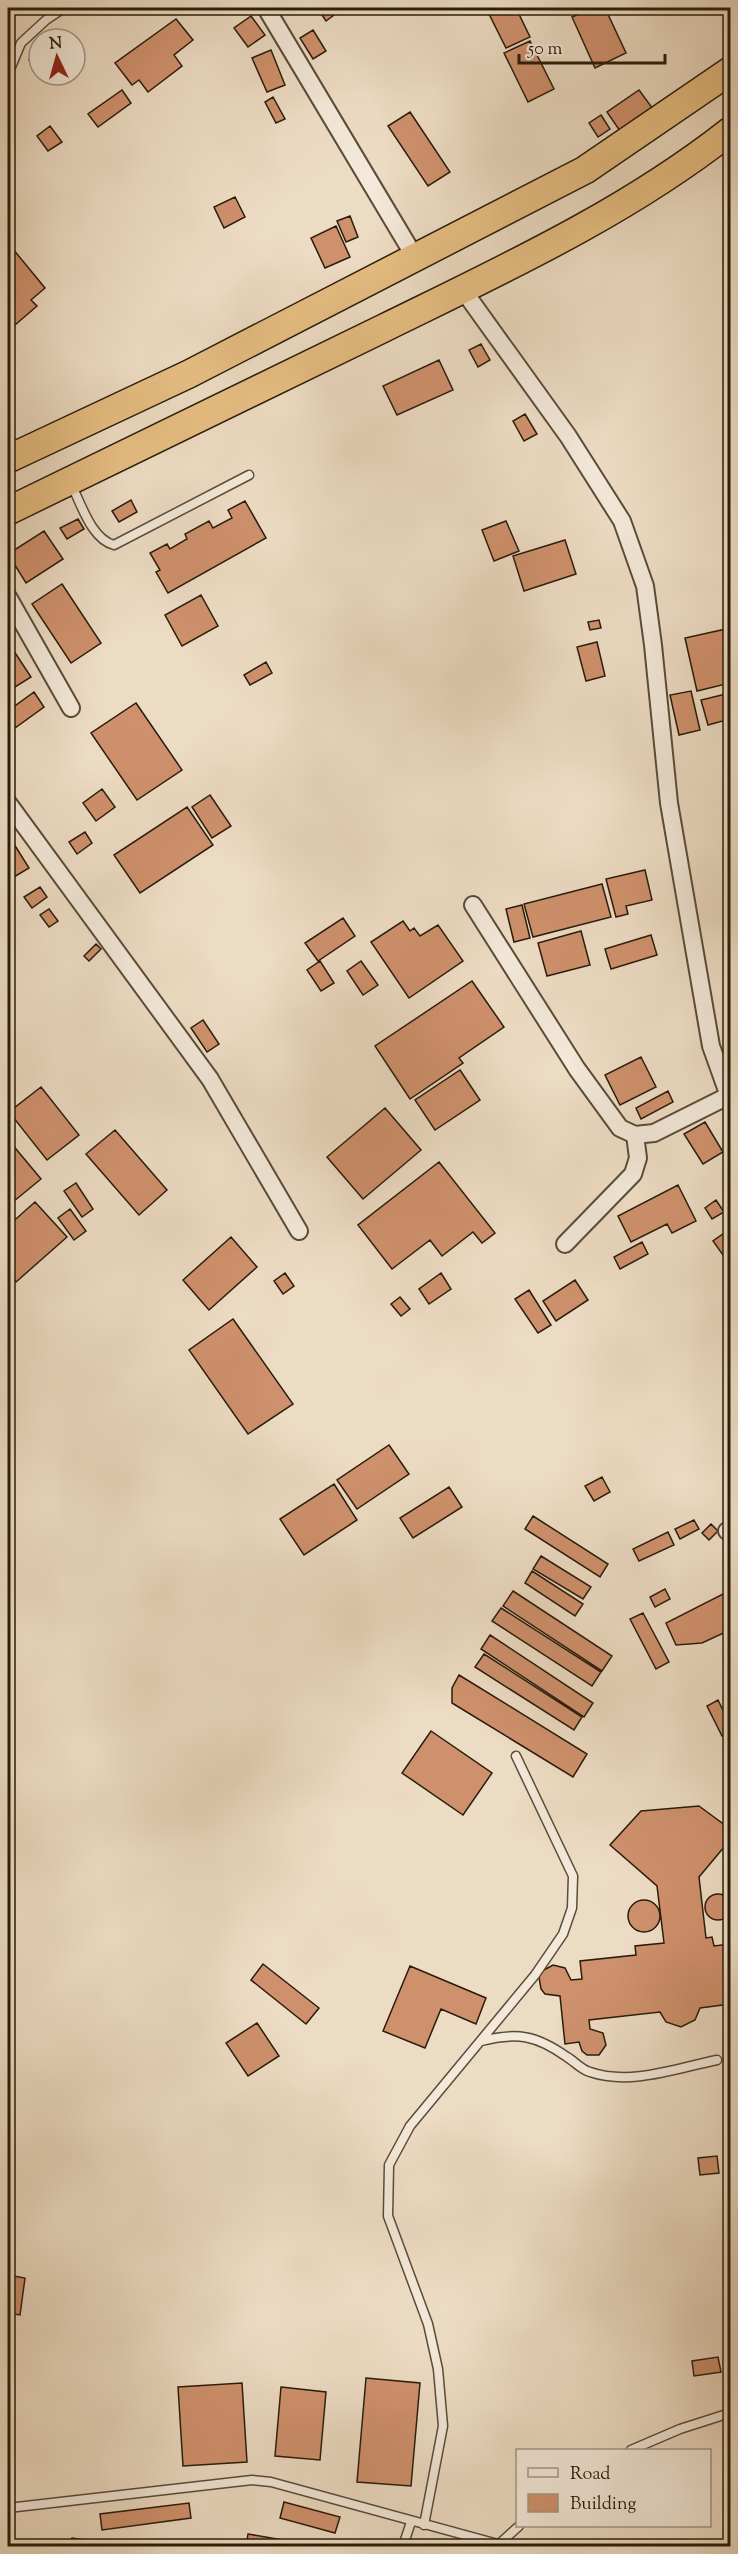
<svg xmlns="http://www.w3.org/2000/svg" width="738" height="2554" viewBox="0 0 738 2554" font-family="'Sorts Mill Goudy',serif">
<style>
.building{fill:#cf916d;stroke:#281c0a;stroke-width:1.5}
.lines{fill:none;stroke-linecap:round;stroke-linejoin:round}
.service-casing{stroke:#594c38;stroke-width:11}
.minor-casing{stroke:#594c38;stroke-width:20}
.trunk-casing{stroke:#281c0a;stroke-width:30}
.service{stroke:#f3e8d9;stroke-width:8}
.minor{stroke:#f3e8d9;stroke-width:16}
.trunk{stroke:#e6be82;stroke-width:27}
</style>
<rect width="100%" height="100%" fill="#eddcc4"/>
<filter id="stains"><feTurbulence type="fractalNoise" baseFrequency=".00333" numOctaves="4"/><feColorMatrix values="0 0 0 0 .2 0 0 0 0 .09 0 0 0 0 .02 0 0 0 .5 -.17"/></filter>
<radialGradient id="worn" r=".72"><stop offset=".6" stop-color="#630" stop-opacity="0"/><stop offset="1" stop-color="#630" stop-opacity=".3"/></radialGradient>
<path class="building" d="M320 8H339L341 10 326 21 318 9Z
M486 8H516L530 37 506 48Z
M593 8H605L626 53 595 68 572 17Z
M251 16 265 35 248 47 234 28Z
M176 19 193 40 174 55 182 66 148 92 139 80 132 85 115 63Z
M313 30 326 51 313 59 300 38Z
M530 41 554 89 528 102 504 53Z
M39 47V63L37 65 29 60Z
M271 50 285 85 267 92 252 58Z
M122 90 131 103 98 127 88 114Z
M639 90 653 109 620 131 607 112Z
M273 97 285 119 276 123 265 102Z
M410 112 450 172 428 186 388 126Z
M601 115 610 129 598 137 589 123Z
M50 126 62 142 48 151 37 136Z
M235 197 245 217 224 228 214 207Z
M350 216 358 237 346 242 337 221Z
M336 226 350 257 325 268 311 238Z
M8 243 45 288 31 300 37 306 15 325 9 318 8 319Z
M481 344 490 360 478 367 469 350Z
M439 360 453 390 397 415 383 386Z
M525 414 537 434 524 441 513 421Z
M131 500 137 512 119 522 112 511Z
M245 501 266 538 168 593 156 572 160 570 150 553 167 544 170 549 187 539 185 534 209 521 213 528 232 518 228 510Z
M78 519 84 529 67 539 60 528Z
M506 521 519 551 494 561 482 530Z
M44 531 63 559 26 583 8 554Z
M565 540 576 574 524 591 513 556Z
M62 584 101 643 71 663 32 604Z
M201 595 218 626 182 646 165 615Z
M599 620 601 628 590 630 588 622Z
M726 629 730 648V683L697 691 685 638Z
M8 642 31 677 15 687 8 676Z
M597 642 605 676 586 681 577 647Z
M266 662 272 673 250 685 244 675Z
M691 691 700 730 679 735 670 695Z
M34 692 44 707 15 728 8 717V711Z
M730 693V719L708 725 701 700Z
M136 703 182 770 137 800 91 733Z
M102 789 115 807 96 821 83 803Z
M210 795 231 826 212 838 192 807Z
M187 807 213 845 140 893 114 855Z
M85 832 92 843 77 854 69 842Z
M9 836 29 868 14 877 8 868Z
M645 870 652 900 626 906 628 914 616 917 606 879Z
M602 884 611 917 533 937 524 904Z
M40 887 47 897 32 908 24 897Z
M522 905 530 938 514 942 506 909Z
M49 909 58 921 49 927 40 915Z
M343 918 355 936 318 961 305 943Z
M403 921 410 931 414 928 420 936 438 925 463 961 409 998 371 942Z
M581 931 590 965 547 976 538 943Z
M651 935 657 955 611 969 605 949Z
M96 944 101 949 89 961 84 956Z
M320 961 334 983 321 991 307 970Z
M361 961 378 985 363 995 347 971Z
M472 981 504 1027 459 1058 463 1063 410 1099 375 1046Z
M203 1020 219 1044 207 1052 191 1028Z
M641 1057 656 1087 620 1105 605 1075Z
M460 1070 480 1100 435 1130 415 1100Z
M41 1087 79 1135 47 1160 9 1112Z
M668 1091 673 1102 641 1119 636 1108Z
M385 1108 421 1150 363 1199 327 1157Z
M705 1122 723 1152 703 1164 684 1134Z
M115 1130 167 1190 139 1215 86 1154Z
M11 1143 41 1179 8 1206V1145Z
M439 1162 495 1233 482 1243 473 1232 442 1256 430 1240 392 1269 358 1225Z
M76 1183 93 1209 82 1217 64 1191Z
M678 1185 696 1221 672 1233 667 1224 631 1242 618 1216Z
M716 1200 724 1212 712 1219 705 1208Z
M35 1202 67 1237 16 1282 8 1273V1226Z
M70 1209 86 1231 74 1240 58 1218Z
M727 1231 730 1235V1265L713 1241Z
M231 1237 257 1267 209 1310 183 1280Z
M642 1242 648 1254 620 1269 614 1257Z
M285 1273 294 1286 283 1294 274 1281Z
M441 1273 451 1289 429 1304 419 1289Z
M575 1280 588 1300 556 1321 543 1301Z
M529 1290 551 1325 538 1333 515 1299Z
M400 1297 410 1309 401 1316 391 1304Z
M233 1319 293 1404 248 1434 189 1350Z
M389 1445 409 1474 357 1509 337 1480Z
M602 1477 610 1492 594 1501 585 1486Z
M334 1484 357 1520 304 1555 280 1519Z
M449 1487 462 1507 413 1538 400 1518Z
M533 1516 608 1564 600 1577 525 1529Z
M694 1520 699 1529 680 1539 675 1529Z
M711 1524 718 1531 709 1540 702 1533Z
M668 1532 674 1545 639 1561 633 1549Z
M541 1556 591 1587 583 1599 533 1569Z
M532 1571 583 1604 575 1616 525 1583Z
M665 1589 670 1599 655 1607 650 1597Z
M513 1591 612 1656 602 1671 503 1606Z
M725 1593 730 1603V1630L702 1643 676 1645 666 1623Z
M501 1608 601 1672 592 1686 492 1621Z
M643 1613 669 1662 656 1669 630 1619Z
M490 1635 593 1703 584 1717 481 1649Z
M484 1654 582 1717 574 1730 475 1667Z
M459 1675 587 1754 573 1777 452 1703V1688Z
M718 1700 730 1725V1732L722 1736 707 1706Z
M431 1731 492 1773 463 1815 402 1773Z
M699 1806 730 1829V1840L699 1877 706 1938 712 1937 714 1946 730 1944V2004L700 2008 695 2020 681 2027 666 2022 660 2012 589 2020 590 2029 603 2033 606 2045 599 2055H587L582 2051 579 2042 565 2044 560 1996 545 1994 541 1989 539 1977 542 1971 553 1965 565 1968 571 1980 582 1979 580 1961 636 1955 635 1946 664 1943 657 1886 610 1845 641 1811Z
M705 1907a13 13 0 1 1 26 0a13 13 0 1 1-26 0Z
M628 1916a16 16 0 1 1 32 0a16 16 0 1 1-32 0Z
M263 1964 319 2008 306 2024 251 1980Z
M410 1966 486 1998 476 2024 441 2009 425 2048 383 2031Z
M257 2023 279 2056 248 2076 226 2043Z
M717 2156 719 2173 700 2175 698 2158Z
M8 2275 25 2278 20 2315 8 2313Z
M718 2357 721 2372 694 2376 692 2361Z
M366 2378 420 2383 411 2486 357 2482Z
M242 2383 247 2462 183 2466 178 2387Z
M281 2387 326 2392 320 2460 275 2456Z
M284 2502 340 2517 335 2533 280 2518Z
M189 2503 191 2518 102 2530 100 2514Z
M248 2534 318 2546H246Z
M72 2538 124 2546H71Z"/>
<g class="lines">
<g class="service-casing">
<path id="service" d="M8 74 21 43 46 20 64 8
M71 484C81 503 91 539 114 545L249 475
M481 2041C517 2032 536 2035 567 2057 575 2062 582 2070 590 2072 631 2086 677 2068 717 2060
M631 2450 680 2429 730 2413
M8 2508 252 2480 271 2482 505 2546
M424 2525 443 2426 438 2369 428 2324 388 2216 389 2165 410 2126 535 1975 563 1934 572 1908 573 1876 516 1756
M498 2545 519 2526
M403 2546 411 2522"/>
</g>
<g class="minor-casing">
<path id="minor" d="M266 8 416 259
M463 290 568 436 622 521 645 586 653 645 669 803 711 1046 730 1099
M8 597 71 708
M8 803 210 1079 299 1231
M473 905 577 1069 620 1128 635 1135 654 1133 728 1096
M565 1244 633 1174 638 1158 635 1135
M727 1531H730"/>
</g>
<g class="trunk-casing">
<path id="trunk" d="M8 459 189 374 585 170 730 71
M8 511C133 450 258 389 384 328 502 270 626 213 730 131"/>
</g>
<use href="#service" class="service"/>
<use href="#minor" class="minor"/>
<use href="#trunk" class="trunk"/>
</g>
<rect width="738" height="2554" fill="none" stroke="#eddcc4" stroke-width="30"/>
<rect x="9" y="9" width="720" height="2536" fill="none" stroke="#281c0a" stroke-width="3"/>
<rect x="15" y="15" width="708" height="2524" fill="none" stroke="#281c0a" stroke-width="1.5"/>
<rect x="516" y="2449" width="195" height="78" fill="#f3e8d9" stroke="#a29686" stroke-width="1.5"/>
<rect x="528" y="2468" width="30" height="9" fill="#f3e8d9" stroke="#a29686" stroke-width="1.5"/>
<text x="570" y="2479" font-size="18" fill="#281c0a">Road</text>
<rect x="528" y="2494" width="30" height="18" fill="#cf916d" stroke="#a29686" stroke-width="1.5"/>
<text x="570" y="2509" font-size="18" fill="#281c0a">Building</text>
<g transform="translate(57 57) rotate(355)"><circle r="28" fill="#f3e8d9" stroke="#a29686" stroke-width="1.5"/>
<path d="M0-4.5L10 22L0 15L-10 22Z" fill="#8f2418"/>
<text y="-9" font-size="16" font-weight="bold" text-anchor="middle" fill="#281c0a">N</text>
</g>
<path d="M519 54v9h146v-9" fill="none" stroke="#281c0a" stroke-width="3"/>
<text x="528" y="54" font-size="18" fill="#281c0a" stroke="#f3e8d9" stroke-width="4.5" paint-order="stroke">50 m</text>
<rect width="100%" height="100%" filter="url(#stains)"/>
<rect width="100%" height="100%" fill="url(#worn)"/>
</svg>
